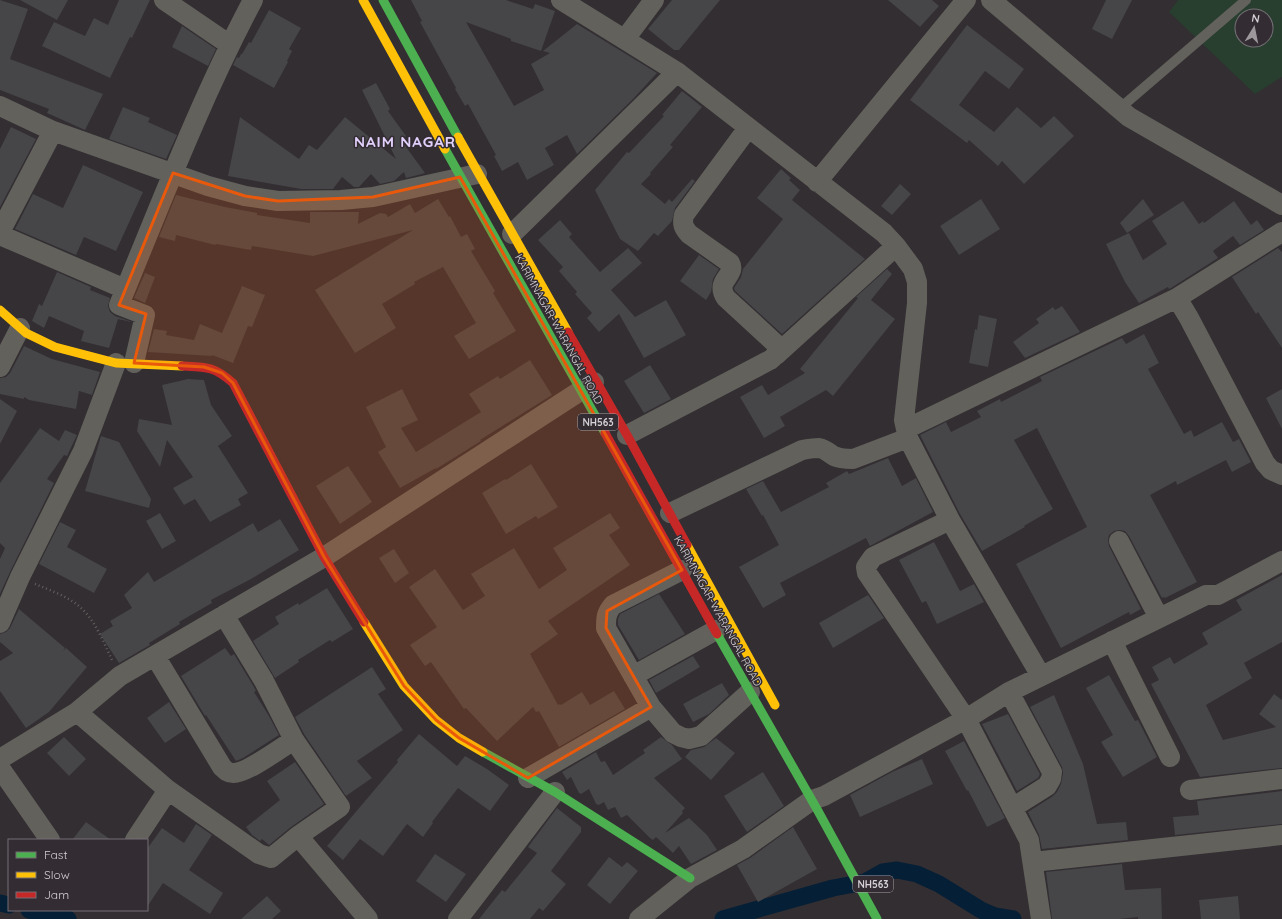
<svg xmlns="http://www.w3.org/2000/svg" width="1282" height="919" viewBox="0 0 1282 919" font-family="Quicksand,sans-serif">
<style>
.green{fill:#283e2f;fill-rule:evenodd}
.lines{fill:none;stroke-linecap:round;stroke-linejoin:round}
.canal{stroke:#041f36;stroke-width:17}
.building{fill:#464548}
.path{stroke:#62605e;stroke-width:2.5;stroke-dasharray:1 3;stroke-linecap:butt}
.lane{stroke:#63615c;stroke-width:10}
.street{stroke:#63615c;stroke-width:20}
.fast{stroke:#4caf50;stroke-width:9}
.slow{stroke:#ffc107;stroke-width:9}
.jam{stroke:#c62828;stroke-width:9}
.marked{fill:#e8590c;fill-opacity:0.2;stroke:#e8590c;stroke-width:3;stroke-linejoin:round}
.labels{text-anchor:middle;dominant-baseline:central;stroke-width:3;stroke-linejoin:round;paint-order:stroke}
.shield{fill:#332d33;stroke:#a4a0a4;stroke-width:1}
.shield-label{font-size:10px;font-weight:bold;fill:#d5d1d5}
.street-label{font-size:11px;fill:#d5d1d5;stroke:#332d33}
.district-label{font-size:15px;font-weight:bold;letter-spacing:1px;fill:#e1d0fb;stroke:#332d33}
</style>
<rect width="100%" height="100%" fill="#322e32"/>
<path class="green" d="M1178 0H1282V77L1255 94 1169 12ZM1242 16H1266V40H1242Z"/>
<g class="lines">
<path class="canal" d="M0 903 9 905
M29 910 68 919
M723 919 833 888 865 882 883 872 897 870 917 874 939 884 981 910 995 916 1013 919"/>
</g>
<path class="building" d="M0 0 28 9 10 59 103 94 85 130 47 113 49 109 0 90Z
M20 0H68L57 20Z
M119 0H150L132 38 130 37 110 78 42 46 54 22 85 36 94 18 108 25Z
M411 0H506L533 9 535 4 555 11 541 51 511 41V39L466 22 514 106 544 90 531 64 550 53 543 51 577 24 657 73 634 98 577 154 567 135 545 148 554 165 527 180 518 162 502 171 494 156 496 155 468 104 465 106 455 89 456 88 420 22 422 21Z
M672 0H720L679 50H674L648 29Z
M888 0H932L939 6 920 27Z
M1106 0H1132L1112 39 1092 29Z
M269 10 301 28 289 49 292 51 287 61 288 62 274 88 233 65 237 57 239 58 241 54H242L249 42 251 43Z
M967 25 1024 69 1009 89 985 71 959 105 994 132 1017 107 1041 128 1054 116 1074 136 1024 184 1002 161 998 166 969 140 967 143 910 100Z
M182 26 216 49 208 66 172 47Z
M376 83 390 109 388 111 406 136 401 140 425 173 422 174 406 178 404 172 394 181 380 184 371 174 359 187H354L342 177 333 189H301L228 176 240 117 299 159 309 145 317 150 345 117 396 159 362 90Z
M682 91 702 107 670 145 673 147 650 173 651 174 641 184 665 204 669 199 672 202 692 179 695 181 675 208 672 221 658 236 654 233 638 251 620 239 595 190 627 152 629 153 664 116 662 115Z
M123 107 150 118 148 122 177 135 166 159 109 139Z
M11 127 36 139 0 207V149Z
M83 165 143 192 116 251 84 237 76 255 15 229 33 194 63 208Z
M781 169 791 178 789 180 800 190 792 200 865 259 782 334 735 291 734 288 741 277 743 269 783 219 757 198Z
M900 184 911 194 892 215 881 206Z
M176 195 225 207 257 213V215L310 223V212H359L358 224 380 213 386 214 388 217 410 204 415 213 438 199 449 217 450 216 461 237 467 234 475 249 471 251 495 291 493 293 516 331 469 359 454 336 476 323 443 267 414 282 415 284 382 304 396 328 355 353 315 290 413 230 313 256 252 246 251 250 216 244 215 245 176 235 175 241 159 237Z
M981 199 1000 229 959 255 940 226Z
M1143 199 1154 215 1127 233 1120 223Z
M1183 201 1199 224 1203 221 1204 223 1234 201 1251 225 1257 220 1264 230 1240 245 1233 236 1213 251 1218 258 1171 288 1169 289 1168 287 1139 303 1125 282 1106 244 1129 233 1143 260 1167 244 1152 221Z
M560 220 572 234 569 237 600 272 628 248 642 263 611 290 635 317 666 300 686 335 644 358 619 314 599 332 587 318 592 313 575 294 577 292 559 271 563 267 538 240Z
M1278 248 1282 252V348L1258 312 1256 314 1232 277Z
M699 255 719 269 713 279 711 292 706 300 680 281Z
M887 269 892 274 871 300 895 319 833 396 826 390 780 417 785 426 764 438 740 397 762 385 768 395 805 373 800 369 858 298 856 297Z
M57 272 91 287 90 290 110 298 108 306 110 312 115 316 132 322 118 319 109 348 81 341 84 331 49 316 44 328 32 321 39 304 42 306Z
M145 273 155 277 145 303 134 298Z
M242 286 265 295 252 327 248 326 233 363 212 355V356L148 352 154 329 167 331 166 335 194 340 200 324 222 333Z
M1062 306 1080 332 1025 358 1013 342 1039 323 1036 319 1053 307 1055 310Z
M979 315 997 319 988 367 969 363 975 329 977 330Z
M1144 334 1159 363 1148 369 1184 434 1191 430 1194 437 1222 422 1233 442 1239 439 1251 462 1232 472 1226 460 1177 485 1176 481 1150 495 1197 582 1165 598 1164 597 1162 598 1129 536 1125 531 1120 530 1114 531 1109 535 1108 540 1109 546 1141 609 1130 615 1129 612 1061 648 1016 564 1087 527 1037 428 1014 440 1053 509 1024 526 1025 527 982 551 960 514 920 435 946 422 951 432 981 417 977 411 1000 399 1001 402 1042 381 1040 377 1122 338 1126 344Z
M24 346 52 359 100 372 92 395 79 391 76 409 29 400 24 397V399L0 394V378L6 377 10 373Z
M530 360 552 395 480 440 481 441 436 469V468L400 488 378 452 386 447 366 407 402 389 418 420 401 428 416 452 481 412 469 394 498 376 500 379Z
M650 365 671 399 644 413 624 381Z
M188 379 204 380 211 405 232 436 218 446 248 493 238 499 241 505 210 522 195 499 184 505 173 488 193 477 167 440 160 467 137 431 139 419 172 425 162 385Z
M1282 389V429L1266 398Z
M0 399 17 411 0 444Z
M40 428 59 441 65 430 77 435 67 456 64 455 47 479 54 483 10 572 0 594V559L5 548 0 543V483Z
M101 436 119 442 151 499 149 508 85 491Z
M888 458 902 486 916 478 933 512 870 546 866 538 780 583 786 595 763 608 739 567 779 545 763 515 762 516 746 489 763 481 781 512 829 487 826 483 847 471 849 474Z
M531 464 558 507 538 519 536 516 506 534 482 493 505 479 506 480Z
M348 466 372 502 340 524 316 486Z
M160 513 176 541 162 549 146 521Z
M610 513 620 528 609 535 630 565 548 621 558 634 530 654 558 705 560 704 561 705 582 692 590 705 614 691 625 709 559 747 539 711 536 712 533 707 497 741 466 708 464 709 431 662 425 666 410 645 437 627 409 587 435 569 463 610 485 596 471 574 514 548 539 589 567 570 553 548Z
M280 519 299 550 251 579 211 600 212 603 179 622 180 624 149 643 150 645 119 663 100 634 113 626 110 621 132 608 124 595 148 572 154 582 253 523 258 532Z
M60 522 76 530 67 547 107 569 94 593 39 564Z
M934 542 960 591 974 584 984 602 937 624 926 601 922 603 899 560Z
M394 549 409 573 395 583 379 558Z
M1282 575V642L1244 663 1252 678 1206 705 1223 740 1276 727 1259 714 1274 694 1282 700V768L1200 777 1151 684 1159 680 1152 667 1170 657 1174 664 1208 644 1202 633 1242 610 1236 600Z
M327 588 353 629 332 642 330 640 298 660 299 662 275 678 253 641 279 624 275 617 298 603 299 605Z
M659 594 685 634 639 660 618 625V619L620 614Z
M868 595 884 618 833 648 819 623Z
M19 609 65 648 63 651 66 648 87 667 49 712 26 728 0 691V661L13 653 0 642V634L6 632 10 628Z
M225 648 231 656 234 654 254 687 256 691 254 692 269 716 279 735 243 758 236 761 206 715 205 716 181 676Z
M693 656 700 667 656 693 649 680Z
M372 667 386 689 378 694 403 730 357 761 372 778 346 796 304 734 295 717Z
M1109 675 1135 721 1138 720 1157 757 1123 777 1101 742 1113 735 1086 688Z
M722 683 729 695 709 714 693 722 683 704Z
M1054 695 1083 764 1097 824 1126 822 1128 840 1042 849 1039 835 1028 812 1053 796 1057 792 1061 784 1063 773 1062 767 1030 707Z
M169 702 186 729 165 743 147 718Z
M1008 714 1040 774 1038 778 1017 791 982 724Z
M419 734 457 766 465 756 487 769 509 785 490 811 458 788 432 822 433 823 423 837 407 824 383 856 360 839 343 860 327 846 398 762 397 760Z
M64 737 86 759 69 776 47 753Z
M661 737 672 745 682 759 654 778 685 808 682 811 683 813 665 833 689 818 707 835 717 850 691 864 679 846 673 853 656 837 653 840 650 838 627 815 621 818 615 807 608 810 604 802 599 805 596 804 589 789 581 794 579 793 571 777 567 780 562 772 596 752 601 762 605 761 613 775 645 753 643 750Z
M716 738 735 753 711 780 685 757 691 750 704 747Z
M964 741 1005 818 987 827 968 790 967 791 945 751Z
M922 759 933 784 860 817 850 795 892 772Z
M295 762 324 804 291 827 269 845 262 839 260 841 252 835 246 827 280 800 267 781Z
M763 772 784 806 747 832 724 796Z
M1282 791V824L1175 835 1173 817 1199 815 1197 801Z
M557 808 581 827V832L551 871 566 884 543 911 539 908 530 919H479L502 890 505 892 537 853 528 847Z
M86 822 111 840H72Z
M196 824 212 835 189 870 223 893 210 914 163 883 147 907V849L162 828 184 843Z
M793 827 817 869 758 902 737 865 750 858Z
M435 854 466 874 446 902 416 881Z
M609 857 622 867 627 862 638 871 610 904 587 885Z
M1122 864 1125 890 1161 888 1162 919H1138V917L1119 919H1052L1046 872Z
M267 896 281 911 272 919H241Z
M1238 896 1240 919H1201L1199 900Z"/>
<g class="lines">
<path class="path" d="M35 584C47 589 61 594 72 601 93 614 102 639 112 660"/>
<path class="lane" d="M1119 109 1246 0"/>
<path class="street" d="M164 0 230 45
M561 0 677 72 884 233 896 246 913 269 917 282V303L904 420 908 438 950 520 1041 676
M991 0 1129 117 1282 205
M625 39 654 0
M0 106 53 131 208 186 245 196 278 201 341 200 373 197 477 174
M817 182 966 0
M0 232 53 131
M1282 232 1177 298 1189 318 1265 463 1271 470 1282 475
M512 234 677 72
M0 235 125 289
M776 355 896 246
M134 363 145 315 119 305C161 203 201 98 253 0
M0 367 20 328
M906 429 1177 298
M627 435 770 360C777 355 778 352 776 344L726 298C714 280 737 276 730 263L689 234C683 227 682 224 684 215L748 128
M670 513 802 450C808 449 813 448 819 448 825 449 829 453 834 456 840 459 846 459 853 459L908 438
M950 520 873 557 866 567 867 573 966 719 1029 840 1041 919
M1119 541 1159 618
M682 570 613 605C606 613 606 618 606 628L651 707 673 733 681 737 689 739 701 736 750 692
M0 623 20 577 83 451 116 363
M1112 641 1170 757
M155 656 222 767C226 771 228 773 233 773 246 774 282 747 294 740
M633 676 716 630
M1009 692 1052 772 1051 779 1047 786 1012 808
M77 712 168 790 259 854 271 858 298 836 340 807 294 740 264 681 224 615
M0 759 77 712 120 676 324 557 594 382
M0 768 50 840
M528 778 651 707
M1190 790 1282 779
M298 836 368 919
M135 840 168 790
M1033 862 1282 835
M458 919 555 792
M639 919 690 878 743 849 812 800 824 796 966 719 1009 692 1206 595H1218L1282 561"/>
<path class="fast" d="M383 0 458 137
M445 149 605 433
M717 634 818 811 877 919
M483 752 555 792 690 878"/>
<path class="slow" d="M363 0 445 149
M458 137 568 332
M0 310 26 333 55 347 116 363 182 366
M687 545 775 705
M364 622 404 686 436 720 459 738 483 752"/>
<path class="jam" d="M568 332 627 435 687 545
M182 366C206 367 214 366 233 383L324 557 364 622
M605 433 717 634"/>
</g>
<path class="marked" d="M173 173 245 196 278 201 373 197 460 177 682 570 607 611 606 628 651 707 528 778 459 738 436 720 404 686 324 557 233 383 222 373 204 367 134 363 146 314 119 305Z"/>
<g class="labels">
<g class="shield">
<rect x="578" y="414" width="40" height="16" rx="3"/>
<rect x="853" y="876" width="40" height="16" rx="3"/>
</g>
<g class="shield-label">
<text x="598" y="422">NH563</text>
<text x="873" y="884">NH563</text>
</g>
<g class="street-label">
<text transform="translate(559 329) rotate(61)">KARIMNAGAR-WARANGAL ROAD</text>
<text transform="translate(718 611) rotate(61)">KARIMNAGAR-WARANGAL ROAD</text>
</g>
<g class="district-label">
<text x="405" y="141">NAIM NAGAR</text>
</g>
</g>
<rect x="8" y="839" width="140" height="72" fill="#332d33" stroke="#746f74"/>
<rect x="16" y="852" width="20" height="6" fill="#4caf50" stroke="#746f74"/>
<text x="44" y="859" font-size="12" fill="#d5d1d5">Fast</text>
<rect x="16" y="872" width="20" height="6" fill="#ffc107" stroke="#746f74"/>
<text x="44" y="879" font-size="12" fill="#d5d1d5">Slow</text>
<rect x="16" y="892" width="20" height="6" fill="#c62828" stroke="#746f74"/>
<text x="44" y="899" font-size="12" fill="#d5d1d5">Jam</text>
<g transform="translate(1254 28) rotate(10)"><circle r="19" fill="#332d33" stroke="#746f74"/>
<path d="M0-3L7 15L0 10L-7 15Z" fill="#9c989c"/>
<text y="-6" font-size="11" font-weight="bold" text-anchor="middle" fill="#d5d1d5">N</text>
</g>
</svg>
